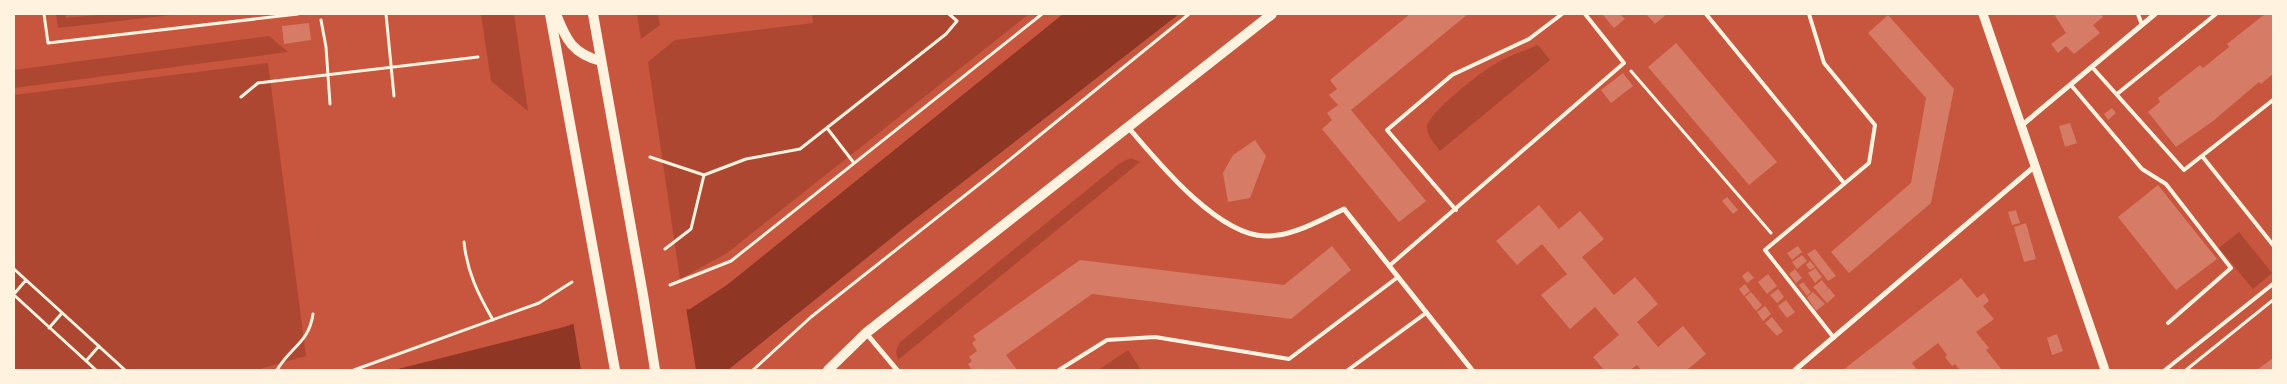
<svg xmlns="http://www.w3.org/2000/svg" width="2287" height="384" viewBox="0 0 2287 384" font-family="Roboto,sans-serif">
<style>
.green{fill:#ae4732}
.water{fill:#8f3625}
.pier{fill:#c8553d}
.building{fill:#d67c66}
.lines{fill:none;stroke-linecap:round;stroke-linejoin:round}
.path{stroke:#fff3e0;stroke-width:3}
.service{stroke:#fff3e0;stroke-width:4}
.minor{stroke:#fff3e0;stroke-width:5}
.tertiary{stroke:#fff3e0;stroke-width:9}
.secondary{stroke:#fff3e0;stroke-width:10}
</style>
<rect width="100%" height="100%" fill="#c8553d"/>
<path class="green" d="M56 14H65L66 18 107 14H180L58 28Z
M481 14H514L528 111 491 81Z
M637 14H658L660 25 641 39Z
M812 14H1029L727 253 680 279 648 62 675 40 813 23Z
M269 36 288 52 14 88V70Z
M1538 45 1550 60 1440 151C1435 144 1427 136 1427 127 1429 112 1481 72 1495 64 1508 56 1524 51 1538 45Z
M268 63 306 356 256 370H14V95Z
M1131 158 1140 162 898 360 896 352 899 343 1120 163Z
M2239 232 2272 273 2253 289 2219 248Z
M1128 350 1141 370H1098Z"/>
<path class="water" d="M1063 14H1179L905 227 728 370H394L564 327 587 319 690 309 727 285Z"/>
<path class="pier" d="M686 307 696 370H581L573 321 587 317Z"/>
<path class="building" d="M1410 14H1468L1351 110 1426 201 1399 222 1322 129 1332 120 1327 113 1338 105 1329 95 1337 89 1330 80Z
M1602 14H1620L1625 19 1614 28Z
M1646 14H1667L1655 24Z
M2054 14H2101L2103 17 2093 25 2100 33 2074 54 2066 46 2058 53 2051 44 2066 33Z
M2265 14H2273V74L2261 84 2259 82 2213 121 2176 147 2148 112 2160 102 2158 98 2200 65 2203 68 2229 47 2227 44Z
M1888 15 1954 89 1931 203 1849 273 1831 252 1911 183 1926 98 1868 33Z
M309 23 311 40 284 44 282 26Z
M1676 43 1777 162 1749 185 1648 67Z
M1623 73 1633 86 1611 103 1601 90Z
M2112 108 2116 113 2108 120 2104 114Z
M2070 123 2077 143 2065 147 2059 126Z
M1255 140 1266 156 1250 198 1228 202 1223 173 1233 155Z
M2158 185 2217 259 2176 290 2118 217Z
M1727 197 1738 210 1733 214 1722 201Z
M1539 205 1559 229 1580 211 1604 239 1582 257 1614 295 1635 277 1658 304 1637 322 1658 347 1683 326 1706 354 1687 370H1641L1637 365 1630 370H1604L1593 357 1619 335 1595 307 1570 329 1541 295 1567 274 1542 244 1517 265 1496 241Z
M2016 210 2020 223 2012 225 2008 212Z
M2026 223 2036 259 2024 262 2014 227Z
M1332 246 1351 270 1291 319 1092 294 1006 355 1017 370H972L968 364 972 361 969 357 977 351 972 343 976 340 973 336 1080 260 1284 285Z
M1798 246 1802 252 1792 260 1787 253Z
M1815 249 1836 276 1828 281 1807 254Z
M1802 255 1807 261 1797 269 1792 262Z
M1810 261 1815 267 1810 270 1806 265Z
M1815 268 1822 277 1815 283 1808 273Z
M1795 269 1802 278 1796 283 1789 274Z
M1748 271 1754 278 1747 283 1742 276Z
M1768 274 1777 286 1767 294 1758 282Z
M1961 278 1977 298 1984 293 1989 301 1983 306 1994 319 1976 332 1989 348 1986 350 2002 370H1960L1955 364 1952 366 1945 357 1947 355 1938 343 1912 363 1917 370H1843Z
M1822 280 1828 288 1824 292 1829 288 1835 296 1827 303 1813 287Z
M1803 282 1811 292 1807 296 1799 285Z
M1745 284 1750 291 1744 296 1739 289Z
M1778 289 1784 297 1777 303 1770 295Z
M1751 292 1762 305 1756 311 1745 297Z
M1813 292 1825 304 1816 311 1807 297Z
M1786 300 1795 312 1787 318 1778 306Z
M1765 306 1771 314 1763 321 1757 312Z
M1772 317 1783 331 1777 336 1765 323Z
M2057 334 2063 351 2052 355 2047 338Z
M2273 358V370H2257Z"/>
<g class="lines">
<path class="path" d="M44 14 48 43 298 14
M386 14 394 96
M321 20 326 47 330 104
M1631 71 1771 233
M241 97 258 83 478 57
M827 128 854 163
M650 157 704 175 691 229 665 249
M704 175 746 159 800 149 946 34 957 21 949 14
M464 242C467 272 478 294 493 320
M14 269 125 370
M670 285 731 261 1042 14
M14 294 26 280
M14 295 96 370
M49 328 62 313
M86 361 99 346
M277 370C290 347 309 343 313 314
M354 370 539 303 572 282
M753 370 811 317 992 174 1189 14
M2186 370 2273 300"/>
<path class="service" d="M1706 14 1844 183
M1809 14 1824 63 1875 125 1869 163 1765 250 1834 338
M2138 14 2142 25
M2092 67 2184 170 2273 100
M2071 85 2142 169 2166 184 2231 268 2168 323
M2117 94 2216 14
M2202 156 2273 245
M1456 210 1387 130 1452 75 1529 39 1562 14
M1389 266 1624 63 1585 14
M1059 370 1107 340 1155 337 1289 359 1398 277
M1348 370 1426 313
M2165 370 2273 284"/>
<path class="minor" d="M2021 126 2155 14
M1128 127C1157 161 1217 235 1265 236 1292 237 1320 220 1344 209L1472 370
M866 333 897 370
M1795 370 2035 166"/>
<path class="tertiary" d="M1983 14 2105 370"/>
<path class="secondary" d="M550 14 615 370
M556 14C566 40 573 54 601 61
M593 14 643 295 655 370
M828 370 866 333 1272 14"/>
</g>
<rect width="2287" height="384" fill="none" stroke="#fff3e0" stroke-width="30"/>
</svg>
